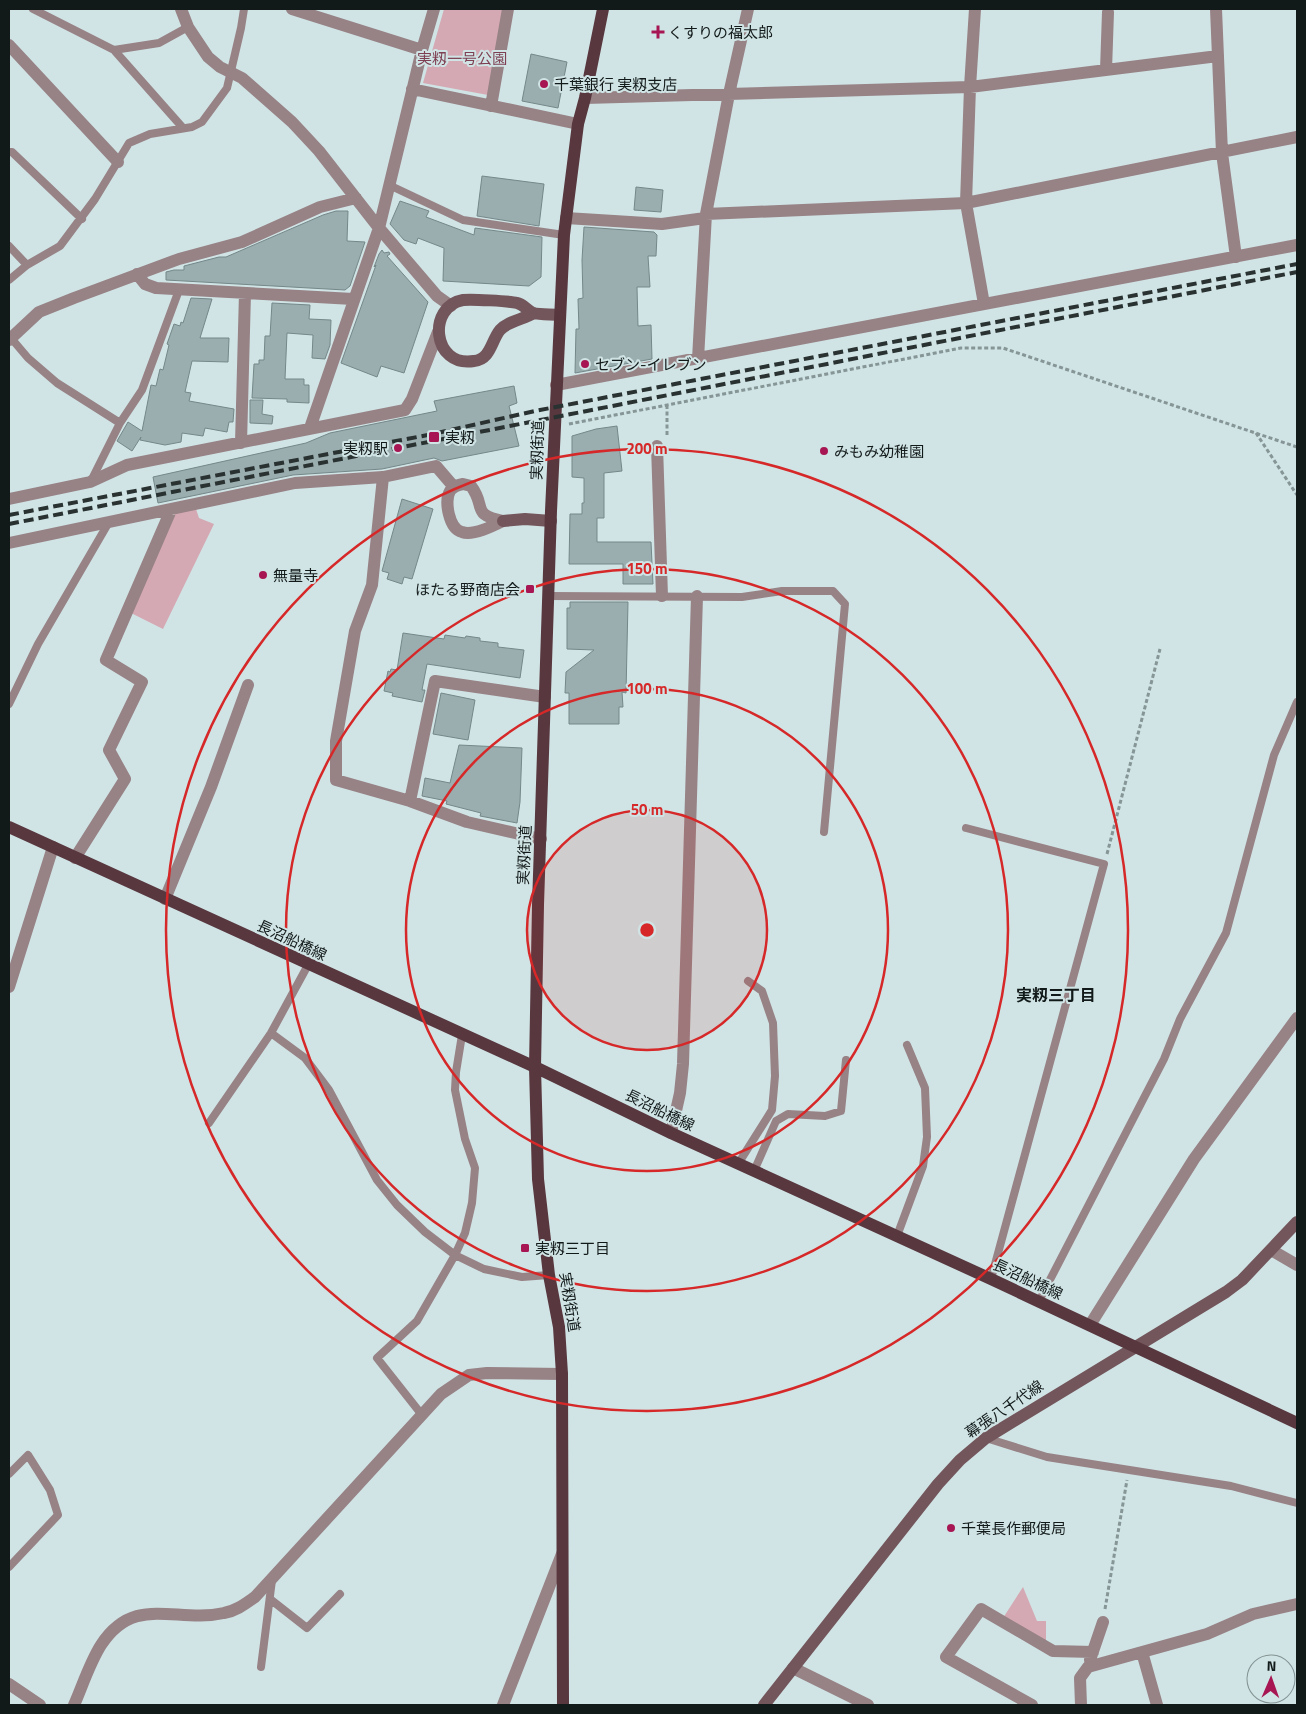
<svg xmlns="http://www.w3.org/2000/svg" width="1306" height="1714" viewBox="0 0 1306 1714" font-family="'Titillium Web','Noto Sans JP',sans-serif">
<style>
.green{fill:#d4a9b3}
.building{fill:#9aadaf;stroke:#758889}
.lines{fill:none;stroke-linecap:round;stroke-linejoin:round}
.path{stroke:#869596;stroke-width:3;stroke-dasharray:4 2.5;stroke-linecap:butt}
.lane{stroke:#978286;stroke-width:8}
.street{stroke:#978286;stroke-width:12}
.secondary{stroke:#73565c;stroke-width:12}
.primary{stroke:#58373f;stroke-width:12}
.rail{stroke:#293131;stroke-width:4;stroke-dasharray:10 5;stroke-linecap:butt}
.ring{fill:none;stroke:#d62828;stroke-width:2.5}
.poi-dot{fill:#a71653;stroke:#d0e4e5;stroke-width:2}
.labels{text-anchor:middle;dominant-baseline:central;stroke-width:4;stroke-linejoin:round;paint-order:stroke}
.poi-label{font-size:15px;fill:#121919;stroke:#d0e4e5;text-anchor:start}
.park-label{font-size:15px;fill:#7d3f51;stroke:#d0e4e5}
.street-label{font-size:15px;fill:#121919;stroke:#d0e4e5}
.neighbourhood-label{font-size:16px;font-weight:bold;fill:#121919;stroke:#d0e4e5}
.centre{fill:#d62828;stroke:#d0e4e5;stroke-width:2.5}
.ring-label{font-size:15px;text-anchor:middle;font-weight:bold;fill:#d62828;stroke:#d0e4e5;stroke-width:4;stroke-linejoin:round;paint-order:stroke}
</style>
<rect width="100%" height="100%" fill="#d0e4e5"/>
<path class="green" d="M444 9H503L488 95 423 83Z
M196 509 199 518 214 524 163 629 131 613 175 513Z
M1023 1587 1037 1621H1046V1643L1003 1618Z"/>
<path class="building" d="M531 54 567 62 558 108 522 101Z
M482 176 544 184 539 226 477 216Z
M636 187 663 190 661 212 634 210Z
M400 201 429 211 426 217 474 235 475 228 542 237 541 277 529 286 443 281 444 248 418 238 416 244 404 240 390 224Z
M336 211H348L347 241 365 242 350 286 345 290 166 280V272L174 270H184V266L219 257H226L323 215Z
M584 227 654 232 657 235 656 256H648L650 287H637L638 326 651 325 652 359 575 373 576 329H579L578 299 583 298 582 260Z
M382 250 384 253 389 252 390 254 387 256 428 302 404 373 381 366 377 377 341 363 376 265 374 267 379 254Z
M191 298 212 299 200 338H229L228 362 192 361 185 392 191 393 189 401 234 409 233 422H229L227 432 205 428 203 436 182 433 181 442 165 445 140 440 141 437 132 451 117 441 128 422 142 431 151 385 156 386 160 369 163 370 169 345 167 344 174 324 180 326 181 322 183 323Z
M272 303 310 305 309 319 331 320 330 345 325 359 312 358 313 335 287 333 285 379H304V385H309V403L287 402V399L252 398 254 364H259V360H264L265 336H270Z
M514 386 517 403 509 406 519 446 442 461 434 458 382 469 293 475 158 503 153 477 306 443 330 433 437 411 434 401Z
M250 400H263L262 414 273 416 272 424 250 423Z
M617 426 622 471 604 473V518H597V542H651L653 584H623V564H569L570 514H582V503H584V478L572 477V436L596 429Z
M402 499 433 509 412 579 404 577 402 584 387 579 389 573 382 571Z
M570 602H628L626 693 622 692 623 707H619V724H569V693H565L566 672 594 650 567 649V608H570Z
M403 633 444 639 445 635 465 638 466 636 480 638V641L498 643V647L524 650 520 678 427 664 422 690H425L422 702 392 696 393 693 384 691 388 671 390 672 391 669 397 670Z
M441 693 475 700 468 740 433 734Z
M459 745 522 748 520 802 517 823 480 816 481 813 446 804 447 801 422 796 425 778 450 783Z"/>
<g class="lines">
<path class="path" d="M667 405V437
M569 424 961 348H1003L1297 447
M1256 433 1297 495
M1107 854 1160 649
M1105 1609 1127 1480"/>
<path class="lane" d="M33 9 114 50 159 43 188 27
M114 50 183 128
M9 152H12L82 219
M389 185 463 220 564 235
M9 246 27 265
M9 280 27 265 60 246 95 199 129 143 150 134 192 127 202 122 227 88 241 28 244 9
M11 338 28 358 57 383 120 423
M91 481 120 423 142 390 179 290
M548 596 742 597 782 591H833L845 604 824 832
M9 704 38 644 109 522
M966 828 1104 864 991 1279
M271 1033 305 1058 329 1090 377 1180 397 1205 425 1232 455 1255 484 1269 522 1277 549 1275
M209 1123 271 1033 308 965
M738 1164 772 1110 775 1076 773 1023 762 991 748 981
M754 1171 776 1121 788 1114 825 1116 841 1111 846 1060
M897 1236 923 1166 927 1137 925 1088 907 1045
M1039 1301 1164 1059 1180 1019 1226 933 1274 755 1297 702
M422 1415 377 1358 417 1321 455 1255 465 1233 472 1203 475 1168 465 1139 455 1090 456 1072 462 1035
M986 1438 1047 1457 1231 1486 1297 1503
M9 1474 28 1455 50 1490 58 1515 9 1567
M270 1599 307 1628 340 1594
M261 1667 272 1580"/>
<path class="street" d="M181 9 188 27 208 57 220 67 242 78 292 122 319 151 379 228 437 296 451 306
M292 9 422 50
M975 9 970 87 966 203 984 304
M1216 9 1222 153 1236 257
M9 45 118 162
M1106 70 1108 12
M412 89 578 124
M585 98 970 87 1218 56
M491 106 508 9
M706 214 966 203 1297 137
M566 218 662 224 705 218
M137 274 145 284 156 288 353 299
M9 340 39 312 74 298 179 259 242 242 320 207 356 198
M698 359 706 214 729 94 748 9
M556 385 1297 245
M310 428 379 228 422 50 434 9
M241 443 245 293
M657 446 662 596
M383 477 372 585 355 631 336 741V780L410 801
M463 484 471 486C487 507 470 514 503 521 493 526 473 536 462 532 449 529 444 501 450 491 453 486 458 485 463 484Z
M9 499 90 482 127 465 405 410 412 399 438 332
M9 543 295 483 383 477 436 466 454 487
M541 839 467 822 410 801 435 681 545 697
M75 858 125 779 109 750 142 682 106 660 171 510
M165 899 211 787 248 685
M9 987 53 847
M671 1133 680 1093 683 1064 697 596
M1271 1250 1297 1265
M1090 1325 1194 1159 1297 1018
M1142 1652 1157 1705
M1090 1660 1103 1622
M793 1668 868 1705
M9 1684 40 1705
M74 1705C82 1687 90 1662 101 1645 135 1593 176 1624 224 1613 236 1611 245 1604 255 1597L441 1394 469 1375 487 1373 562 1374
M503 1705 562 1554
M1032 1705 946 1657 981 1609 1053 1651 1093 1652
M1081 1705 1080 1678 1088 1667 1207 1634 1253 1614 1297 1604"/>
<path class="secondary" d="M534 313C524 319 508 321 500 330 491 341 491 359 474 361 432 368 427 306 463 300 471 299 509 301 517 303 523 304 527 310 533 313 541 315 552 314 560 315
M503 521 525 519 551 521
M764 1705 938 1484 960 1460 986 1438 1226 1292 1242 1280 1297 1222"/>
<path class="primary" d="M9 827 535 1067 671 1133 991 1279 1297 1423
M563 1705 562 1374 559 1327 549 1275 538 1179 535 1067 538 905 551 511 564 235 578 124 585 98 603 9"/>
<path class="rail" d="M9 515 433 434 535 411 1297 264
M9 524 1297 272"/>
</g>
<circle cx="647" cy="930" r="120" fill="#d62828" fill-opacity=".12"/>
<g class="ring">
<circle cx="647" cy="930" r="120"/>
<circle cx="647" cy="930" r="241"/>
<circle cx="647" cy="930" r="361"/>
<circle cx="647" cy="930" r="481"/>
</g>
<g class="poi-dot">
<path d="M655.5 24.5h5v5h5v5h-5v5h-5v-5h-5v-5h5z"/>
<circle cx="544" cy="84" r="5"/>
<circle cx="585" cy="364" r="5"/>
<rect x="428" y="431" width="12" height="12" rx="2.5"/>
<circle cx="398" cy="448" r="5"/>
<circle cx="824" cy="451" r="5"/>
<circle cx="263" cy="575" r="5"/>
<rect x="525" y="584" width="10" height="10" rx="2.5"/>
<rect x="520" y="1243" width="10" height="10" rx="2.5"/>
<circle cx="951" cy="1528" r="5"/>
</g>
<g class="labels">
<g class="poi-label">
<text x="668" y="32">くすりの福太郎</text>
<text x="554" y="84">千葉銀行 実籾支店</text>
<text x="595" y="364">セブン-イレブン</text>
<text x="445" y="437">実籾</text>
<text x="388" y="448" text-anchor="end">実籾駅</text>
<text x="834" y="451">みもみ幼稚園</text>
<text x="273" y="575">無量寺</text>
<text x="520" y="589" text-anchor="end">ほたる野商店会</text>
<text x="535" y="1248">実籾三丁目</text>
<text x="961" y="1528">千葉長作郵便局</text>
</g>
<g class="park-label">
<text x="462" y="58">実籾一号公園</text>
</g>
<g class="street-label">
<text transform="translate(537 450) rotate(-88)">実籾街道</text>
<text transform="translate(524 855) rotate(-87)">実籾街道</text>
<text transform="translate(292 940) rotate(25)">長沼船橋線</text>
<text transform="translate(660 1110) rotate(26)">長沼船橋線</text>
<text transform="translate(1028 1279) rotate(25)">長沼船橋線</text>
<text transform="translate(570 1302) rotate(81)">実籾街道</text>
<text transform="translate(1004 1409) rotate(-34)">幕張八千代線</text>
</g>
<g class="neighbourhood-label">
<text x="1056" y="995">実籾三丁目</text>
</g>
</g>
<circle cx="647" cy="930" r="8" class="centre"/>
<g class="ring-label">
<text x="647" y="454">200 m</text>
<text x="647" y="574">150 m</text>
<text x="647" y="694">100 m</text>
<text x="647" y="815">50 m</text>
</g>
<rect width="1306" height="1714" fill="none" stroke="#121919" stroke-width="20"/>
<g transform="translate(1271 1679) rotate(2)"><circle r="24" fill="#d0e4e5" stroke="#849393"/>
<path d="M0-4L9 19L0 12L-9 19Z" fill="#a71653"/>
<text y="-8" font-size="14" font-weight="bold" text-anchor="middle" fill="#121919">N</text>
</g>
</svg>
